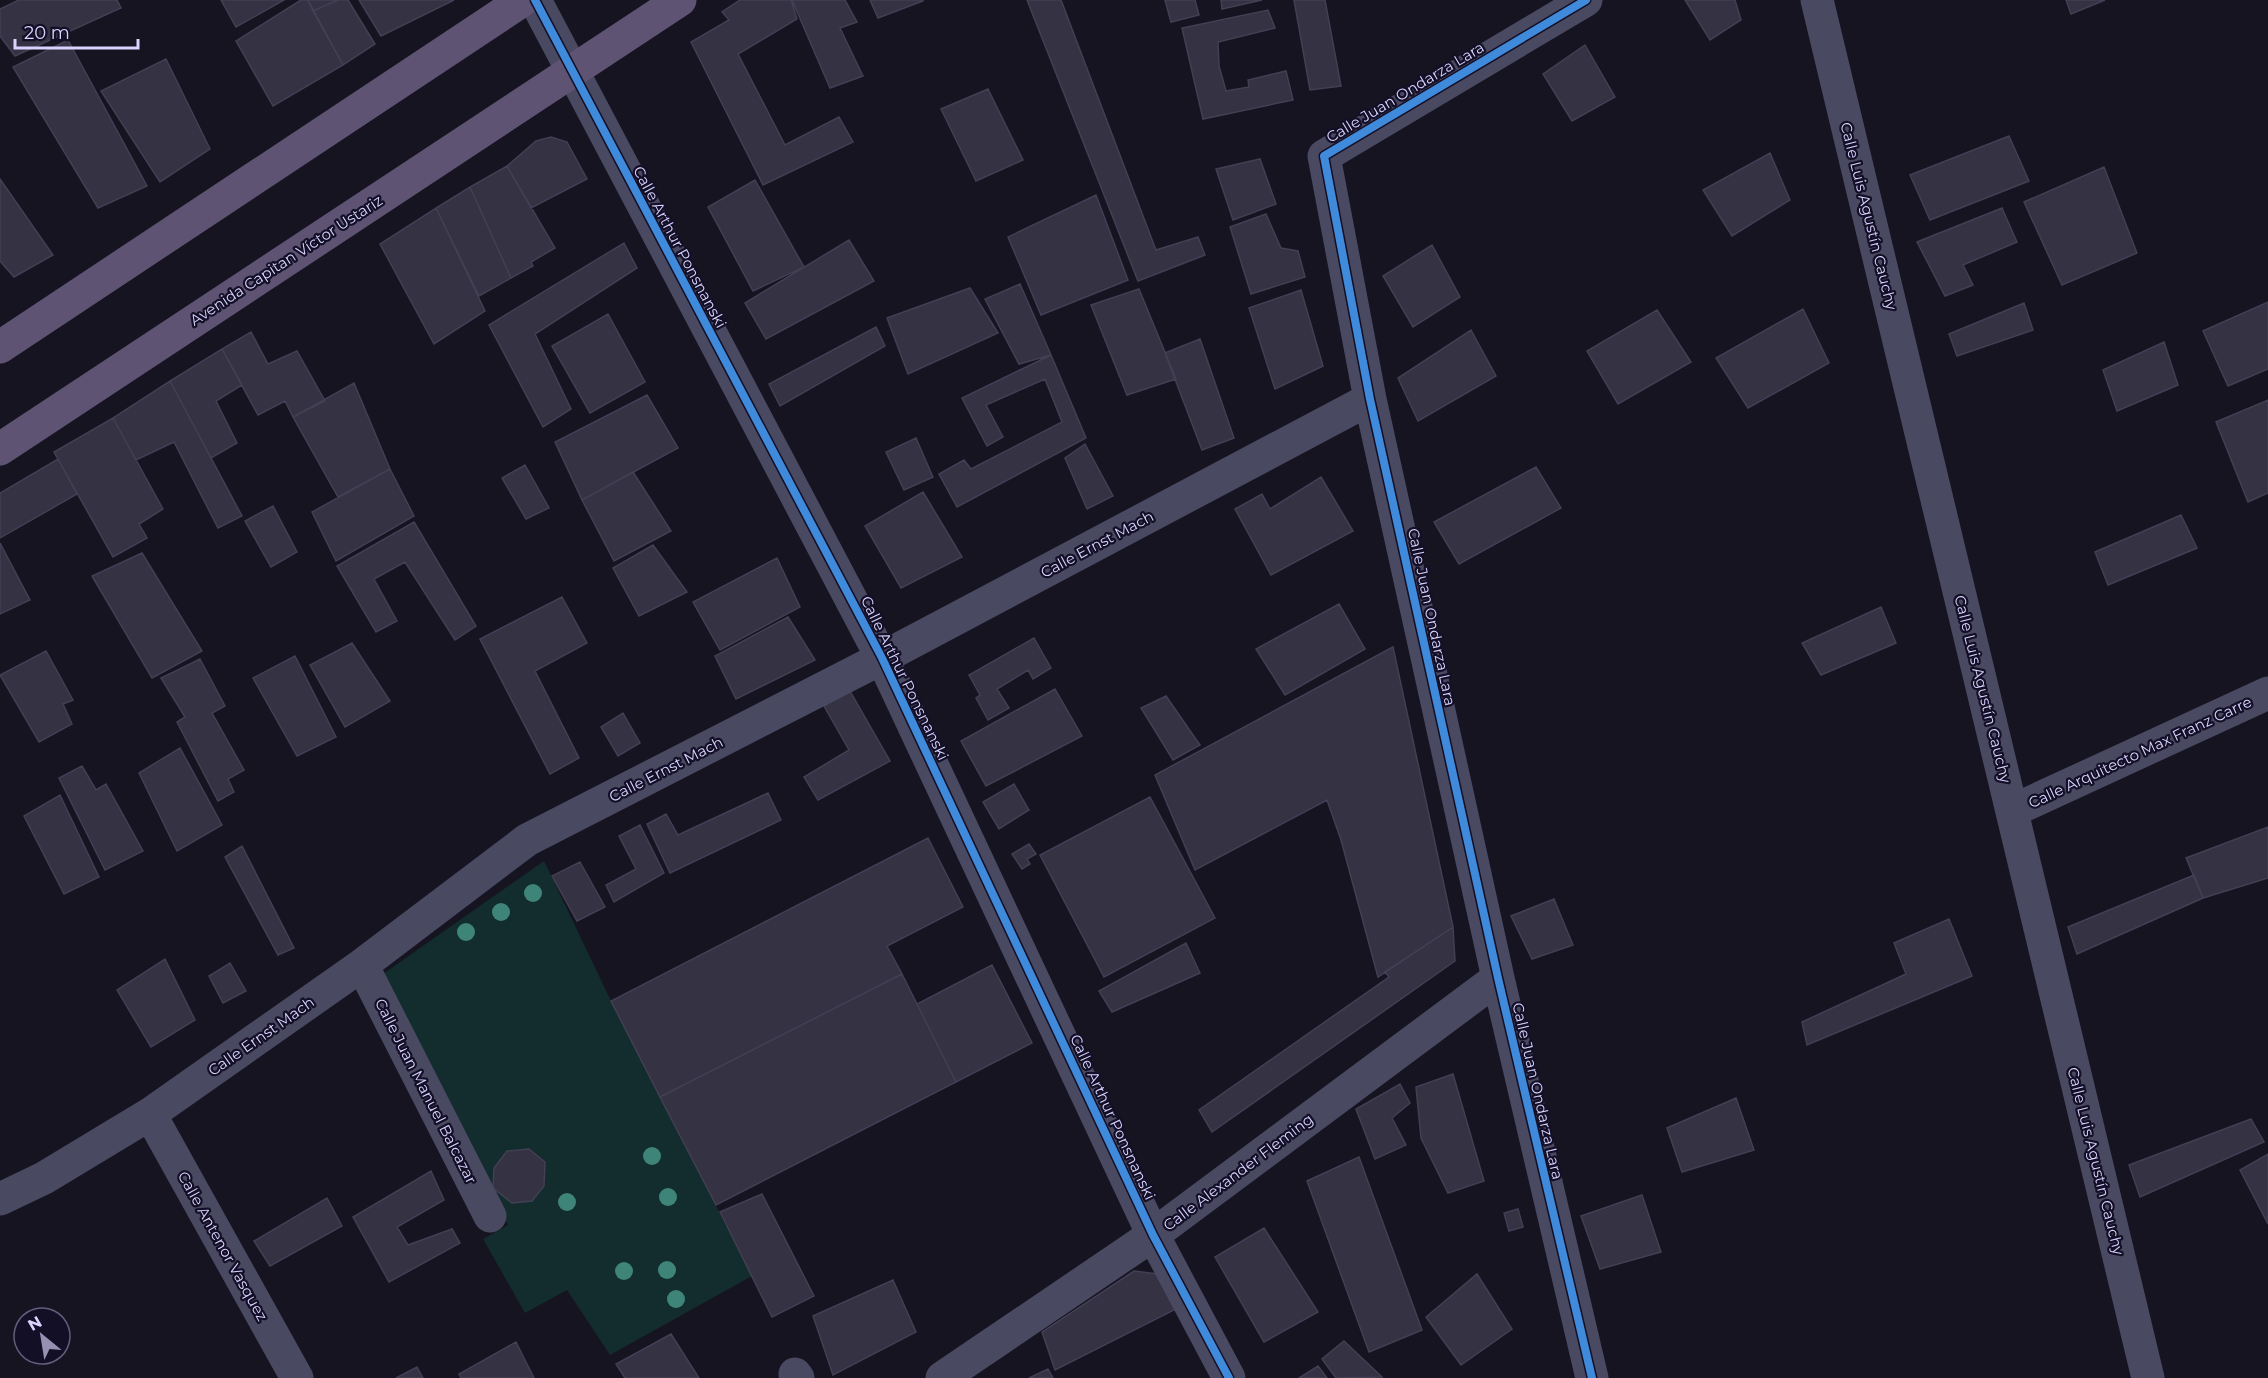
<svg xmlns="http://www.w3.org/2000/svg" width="2268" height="1378" viewBox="0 0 2268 1378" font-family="Montserrat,sans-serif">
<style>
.green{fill:#132c2d}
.building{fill:#343243;stroke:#433f54;stroke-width:1.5}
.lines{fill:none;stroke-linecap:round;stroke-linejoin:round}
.minor{stroke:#4a4962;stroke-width:33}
.major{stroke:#5e5373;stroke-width:33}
.cycleway-casing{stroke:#130f26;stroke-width:11}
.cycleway{stroke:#408adc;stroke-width:8}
.tree{fill:#3e8478}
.labels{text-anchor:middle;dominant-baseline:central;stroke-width:4.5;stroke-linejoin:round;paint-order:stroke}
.street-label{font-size:15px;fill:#d9d4ff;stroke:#130f26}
</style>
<rect width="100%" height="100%" fill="#161421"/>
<path class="green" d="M544 861 611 1001 752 1276 610 1355 567 1290 525 1313 483 1239 508 1225 383 974Z"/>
<path class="building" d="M19 0H117L121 8 15 56 0 36V9Z
M221 0H284L236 27Z
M301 0H308L343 65 273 106 236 41Z
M308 0H338L313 11Z
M338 0H348L375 44 343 65 313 11Z
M359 0H454L381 36Z
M740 0H791L797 19 738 54 785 145 839 117 853 142 763 185 691 42 729 20 722 12Z
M792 0H845L857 22 840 28 863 76 830 88Z
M870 0H923V1L878 18Z
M1027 0H1061L1156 250 1198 237 1205 255 1138 281Z
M1165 0H1195L1199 15 1171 22Z
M1221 0H1262L1222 9Z
M1294 0H1325L1341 86 1310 90Z
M1685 0H1735L1741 20 1710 40Z
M2066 0H2105L2071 14Z
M1268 10 1275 28 1218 42 1219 66 1226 91 1249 87 1248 80 1286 71 1293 100 1203 119 1182 28Z
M68 40 147 186 98 208 13 67Z
M1585 45 1615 97 1572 121 1543 74Z
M166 59 210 149 160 182 101 91Z
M988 89 1023 160 976 181 941 109Z
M2009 136 2029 181 1930 220 1910 175Z
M551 137 567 142 587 179 531 208 507 166 536 141Z
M1770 153 1790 200 1732 236 1703 190Z
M1260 159 1276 204 1233 220 1216 169Z
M507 166 555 248 531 262 533 266 511 278 470 187Z
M2104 167 2137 253 2062 285 2024 202Z
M0 179 53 255 14 277 0 261Z
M755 180 804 267 753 291 708 207Z
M470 187 511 278 479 296 436 208Z
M1096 195 1128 280 1041 315 1008 237Z
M436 208 485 311 434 344 380 244Z
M2002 208 2017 242 1963 265 1973 285 1945 296 1917 242Z
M1266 214 1281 248 1298 251 1305 277 1251 294 1230 227Z
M849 240 874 281 766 339 745 303Z
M624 243 637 268 535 334 571 409 543 427 489 325Z
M1432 245 1460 297 1413 327 1383 276Z
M1020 284 1051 355 1019 364 985 299Z
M970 288 998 333 908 374 887 318Z
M1139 289 1176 379 1127 395 1091 305Z
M1301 290 1323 366 1275 389 1249 308Z
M2268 302V369L2228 386 2203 331Z
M2024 303 2033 330 1957 356 1949 334Z
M1803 309 1829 363 1748 408 1716 358Z
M1657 310 1691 362 1618 404 1587 351Z
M608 314 645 382 590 413 552 346Z
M876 327 885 346 780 406 769 384Z
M1471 330 1496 376 1418 421 1398 378Z
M251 332 268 364 297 351 325 401 293 417 285 401 258 415 222 349Z
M1200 339 1234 438 1202 450 1165 353Z
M2164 342 2178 385 2117 411 2103 370Z
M222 349 242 385 216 401 237 443 211 458 170 381Z
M1051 355 1086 438 957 507 939 474 964 460 971 469 1062 422 1045 379 986 405 1003 437 987 446 962 398Z
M170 381 242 516 218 528 174 442 136 460 113 418Z
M354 383 390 469 338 497 293 417Z
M647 395 678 448 582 500 555 442Z
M2268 400V493L2248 502 2216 422Z
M113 418 163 509 139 524 147 538 113 557 54 452Z
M916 438 933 477 904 490 886 452Z
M1085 444 1113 496 1087 509 1065 458Z
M58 459 77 494 0 538V493Z
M525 465 549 508 526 519 502 478Z
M1536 467 1561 508 1459 564 1434 522Z
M390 469 414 516 336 561 312 512Z
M633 472 671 531 614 561 582 500Z
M1321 477 1353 531 1271 575 1235 509 1262 494 1270 509Z
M923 492 962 557 901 588 865 526Z
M273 506 297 552 271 567 245 521Z
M2181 515 2197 548 2108 585 2095 552Z
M414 522 476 626 455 640 405 562 374 579 397 621 376 632 337 566Z
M0 543 30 600 0 614Z
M653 545 687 592 639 616 613 568Z
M142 553 202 651 152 678 92 576Z
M777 558 800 607 720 650 693 602Z
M562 597 587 643 535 671 579 758 550 774 480 639Z
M1339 604 1365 649 1285 695 1256 649Z
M1881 607 1896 643 1821 675 1802 643Z
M788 617 815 660 736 699 715 656Z
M1034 638 1051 668 1033 679 1028 670 997 689 1009 708 988 720 976 698 980 695 969 675Z
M352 643 390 701 345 727 310 665Z
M1393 647 1453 927 1378 977 1341 840 1327 800 1195 870 1155 775Z
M46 651 73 700 63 704 72 724 39 742 0 675Z
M295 656 336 737 297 756 253 678Z
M200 659 225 706 212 713 244 770 228 779 234 792 218 801 177 722 185 717 161 678Z
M1055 689 1082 736 986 786 961 741Z
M850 691 890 761 818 800 804 777 849 750 824 706Z
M1166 696 1200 745 1173 760 1141 708Z
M623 713 640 743 618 756 601 727Z
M180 748 222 825 177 851 139 773Z
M82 766 96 790 106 784 143 851 105 870 59 778Z
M1014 784 1029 810 999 829 983 802Z
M768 793 781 820 670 873 647 824 666 814 678 835Z
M60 795 99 877 64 894 24 816Z
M1150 797 1215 918 1104 977 1040 855Z
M640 825 664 873 614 902 606 885 636 869 619 836Z
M2268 827V878L2203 898 2186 858Z
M928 838 963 907 887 946 902 974 660 1097 611 1001Z
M1029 844 1036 854 1027 859 1030 864 1022 869 1012 854Z
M242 846 294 948 278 955 225 857Z
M580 862 605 907 577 921 552 876Z
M2194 875 2203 898 2077 954 2068 927Z
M1554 899 1573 945 1532 959 1511 916Z
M1949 919 1972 976 1807 1045 1802 1022 1906 974 1894 943Z
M1453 927 1455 961 1212 1132 1199 1110 1389 977 1385 972Z
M1186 943 1200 973 1112 1012 1099 991Z
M165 959 195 1020 151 1047 117 990Z
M230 963 246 991 223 1003 209 976Z
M992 965 1032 1043 956 1082 917 1004Z
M902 974 956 1082 716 1205 660 1097Z
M1453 1074 1484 1181 1448 1193 1421 1138 1416 1087Z
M1400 1084 1410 1103 1392 1118 1406 1145 1375 1159 1356 1109Z
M1736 1098 1754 1150 1682 1172 1667 1128Z
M2251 1119 2264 1142 2140 1197 2129 1165Z
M529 1149 545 1162 544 1186 532 1201 512 1203 493 1188 494 1168 507 1151Z
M2268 1154V1224L2240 1170Z
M1359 1157 1422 1330 1369 1352 1307 1181Z
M431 1171 444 1200 397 1227 408 1245 452 1229 460 1243 389 1282 353 1217Z
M762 1194 814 1296 772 1317 720 1212Z
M1642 1195 1661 1252 1600 1269 1581 1216Z
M327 1198 342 1226 270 1266 254 1241Z
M1518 1209 1523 1227 1509 1231 1504 1213Z
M1264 1228 1318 1312 1264 1342 1215 1257Z
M1134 1271 1158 1274 1176 1309 1055 1370 1042 1332Z
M1477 1274 1512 1329 1461 1365 1426 1317Z
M893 1280 916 1332 833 1375 813 1316Z
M671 1334 699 1378H625L616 1364Z
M1344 1341 1382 1377 1336 1378 1322 1359Z
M516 1342 534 1378H461L459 1374Z
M1318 1366 1327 1378H1299Z
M417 1367 423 1378H396Z
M1048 1369 1053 1378H1029Z"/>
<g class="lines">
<path class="minor" d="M535 0 882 658 1153 1235 1229 1378
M1586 0 1324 156 1370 399 1498 978 1592 1378
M1817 0 2148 1378
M2012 811 2268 693
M362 965 490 1216
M150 1114 297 1378
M0 1199 44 1178 150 1114 362 965 527 840 882 658 1370 399
M795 1374 798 1378
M942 1378 1153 1235 1498 978"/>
<path class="major" d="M0 347 523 0
M0 449 680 0"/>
<g class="cycleway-casing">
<path id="cycleway" d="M535 0 882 658 1153 1235 1229 1378
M1586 0 1324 156 1370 399 1498 978 1592 1378"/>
</g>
<use href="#cycleway" class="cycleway"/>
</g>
<g class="tree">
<circle cx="533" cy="893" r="9"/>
<circle cx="501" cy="912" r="9"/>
<circle cx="466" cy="932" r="9"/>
<circle cx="652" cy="1156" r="9"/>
<circle cx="668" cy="1197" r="9"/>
<circle cx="567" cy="1202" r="9"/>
<circle cx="667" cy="1270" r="9"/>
<circle cx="624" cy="1271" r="9"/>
<circle cx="676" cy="1299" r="9"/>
</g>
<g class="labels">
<g class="street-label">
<text transform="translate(1405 92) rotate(-31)">Calle Juan Ondarza Lara</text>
<text transform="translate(1869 216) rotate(76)">Calle Luis Agustín Cauchy</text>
<text transform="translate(680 247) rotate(62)">Calle Arthur Ponsnanski</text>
<text transform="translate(286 260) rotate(-33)">Avenida Capitan Víctor Ustariz</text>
<text transform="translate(1097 544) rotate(-28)">Calle Ernst Mach</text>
<text transform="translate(1432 617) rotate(78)">Calle Juan Ondarza Lara</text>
<text transform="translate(905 678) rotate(64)">Calle Arthur Ponsnanski</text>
<text transform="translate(1983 689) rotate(76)">Calle Luis Agustín Cauchy</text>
<text transform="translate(2140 752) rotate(-25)">Calle Arquitecto Max Franz Carre</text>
<text transform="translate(666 769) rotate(-27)">Calle Ernst Mach</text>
<text transform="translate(261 1036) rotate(-35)">Calle Ernst Mach</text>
<text transform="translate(426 1091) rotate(63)">Calle Juan Manuel Balcazar</text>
<text transform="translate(1538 1091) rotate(77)">Calle Juan Ondarza Lara</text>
<text transform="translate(1113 1117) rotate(65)">Calle Arthur Ponsnanski</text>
<text transform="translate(2096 1161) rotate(76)">Calle Luis Agustín Cauchy</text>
<text transform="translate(1238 1172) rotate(-37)">Calle Alexander Fleming</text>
<text transform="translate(223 1246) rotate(61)">Calle Antenor Vasquez</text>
</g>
</g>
<g transform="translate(42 1336) rotate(330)"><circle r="28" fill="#130f26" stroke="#625e7d" stroke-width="1.5"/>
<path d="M0-4.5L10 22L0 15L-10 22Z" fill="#9591b1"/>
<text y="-9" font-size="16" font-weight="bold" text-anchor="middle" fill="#d9d4ff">N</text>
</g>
<path d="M15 39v9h123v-9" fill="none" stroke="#d9d4ff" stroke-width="3"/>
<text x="24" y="39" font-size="18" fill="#d9d4ff" stroke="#130f26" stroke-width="4.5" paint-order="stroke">20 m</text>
</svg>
